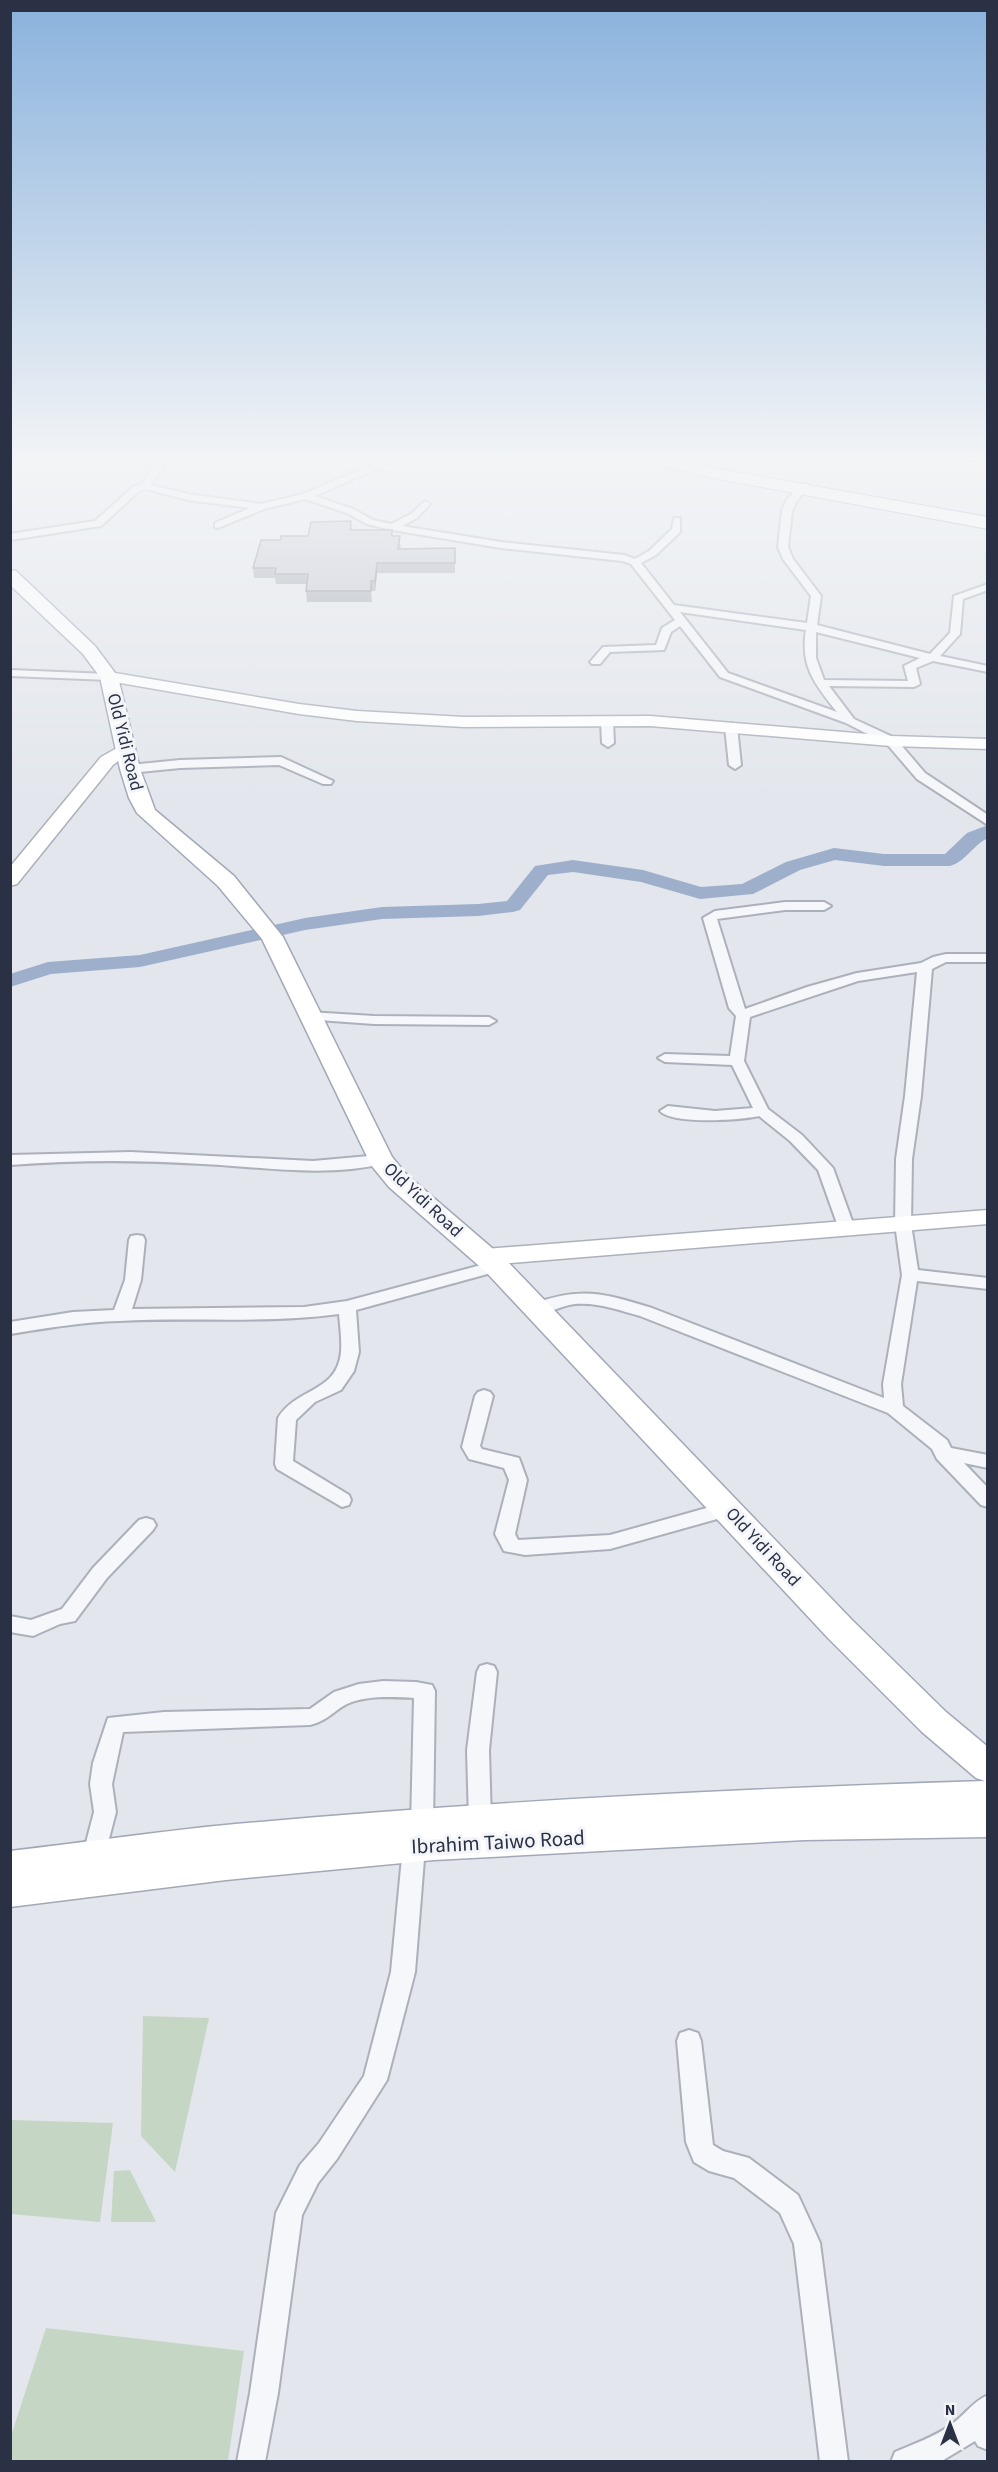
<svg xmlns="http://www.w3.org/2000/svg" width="998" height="2472" viewBox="0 0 998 2472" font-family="'Source Sans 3',sans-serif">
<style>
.green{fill:#c6d6c4}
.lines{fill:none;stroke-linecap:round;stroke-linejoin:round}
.river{fill:#9eafcc;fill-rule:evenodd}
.street-casing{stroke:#acb0ba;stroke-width:4}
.secondary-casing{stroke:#acb0ba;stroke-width:3}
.primary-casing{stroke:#a2a8b8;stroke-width:3}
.highway-casing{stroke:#8a91a3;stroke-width:2}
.street{fill:#f6f7fa;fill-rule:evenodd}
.secondary{fill:#fff;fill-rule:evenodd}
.primary{fill:#fff;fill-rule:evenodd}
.highway{fill:#fff;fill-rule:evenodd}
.wall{fill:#a5a9b2}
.shaded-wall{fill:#868991}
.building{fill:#c0c4cf;stroke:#868991;stroke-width:1.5}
.labels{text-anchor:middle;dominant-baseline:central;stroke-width:6;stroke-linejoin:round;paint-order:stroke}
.street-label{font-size:18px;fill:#2a3145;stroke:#f3f5f9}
.near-street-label{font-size:21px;fill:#2a3145;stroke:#f3f5f9}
</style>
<rect width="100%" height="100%" fill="#e3e6ec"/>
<path class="green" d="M143 2016 209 2018 175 2172 141 2136Z
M11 2120 113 2123 100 2222 11 2214Z
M130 2170 156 2222H111L114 2171Z
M46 2328 244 2351 228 2461H11V2436Z"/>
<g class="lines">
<path class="river" d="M988 825V838C973 845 965 862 950 866H884L835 860 800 870 753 894 700 899 641 882 573 872 548 875 520 910 513 912 478 916 382 919 305 930 140 967 51 974 10 987V974L48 962 140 955 305 918 382 907 478 904 507 901 535 866 573 860 643 870 701 887 742 884 786 862 834 848 884 854H945L967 833Z"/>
<g class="street-casing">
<path id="street" d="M160 457H169L151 485 188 494 261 504 303 494 390 457H403L315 496 353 509 373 520 391 524 411 514 425 501 430 504 417 518 402 526 501 542 624 555 635 559 649 551 672 529 674 518H680V532L656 555 641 563 674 605 807 623 811 596 783 559 778 547 782 511 786 501 801 484H807L809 486 796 502 792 511 788 547 793 559 821 596 817 625 930 654 950 633 954 596 988 584V590L963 599 960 634 940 656 988 666V672L933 661 916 668 920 684 914 687 829 686 854 719 895 738 925 773 988 815V825L917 779 887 744 846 723 720 677 680 626 671 632 664 650 610 652 600 664H592L590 662 603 647 656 645 662 628 675 620 631 564 622 561 501 548 392 530 367 524 347 513 305 499 264 509 218 528 215 527V523L250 508 188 500 146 489 139 491 101 526 10 540V534L95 521 133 487 142 484ZM680 612 806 630C800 667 815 684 837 712L728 673ZM816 632 920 658 904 666 908 681 824 680 816 658Z
M947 457H983C975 462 955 462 947 457Z
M10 670 109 674 115 677 109 680 10 676Z
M607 718 613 721 614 743 608 747 602 743 601 721Z
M731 723 737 727 741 765 735 769 729 765 725 727Z
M281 757 333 781 331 784H323L279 765 180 768 130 773 124 769 130 765 180 760Z
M785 902H824L831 906 824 910H785L717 919 745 1009 807 987 857 973 921 963 933 957 946 954H988V962H946L932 969 921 1096 912 1159 911 1224 918 1270 988 1278V1289L917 1281 901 1384 903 1406 947 1440 951 1448 988 1455V1468L964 1463 988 1488V1507L981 1505 937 1459 932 1449 888 1413 640 1316C619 1310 597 1302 575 1304 561 1305 544 1317 530 1313L527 1309 530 1305C580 1286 603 1293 652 1308L884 1398 883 1384 902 1275 895 1224 896 1159 905 1096 917 972 858 981 750 1017 744 1061 768 1109 802 1135 833 1168 855 1229 853 1233H841L839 1229 818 1170 790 1141 759 1116C741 1120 673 1125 660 1111L668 1106 715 1111 753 1108 732 1065 665 1062 658 1058 665 1054 730 1056 736 1016 729 1008 703 918 715 911Z
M309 1012 374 1016 489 1017 496 1021 489 1025 374 1024 304 1019 302 1016Z
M131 1152 313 1161 380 1155 388 1160 386 1163C326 1178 264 1167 203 1164 139 1160 75 1160 10 1165V1155Z
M137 1235 143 1236 145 1240 141 1280 132 1309 304 1307 347 1301 496 1261 502 1262 504 1266 502 1270 356 1310 359 1352 354 1371 341 1390 315 1402 296 1420 293 1461 349 1495 351 1500 349 1505 342 1507 277 1469 275 1464 278 1418C297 1387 337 1393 341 1352 342 1340 340 1326 339 1314 266 1324 193 1317 119 1321 83 1322 47 1328 10 1334V1322L73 1312 114 1310 125 1280 129 1240 131 1236Z
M484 1390 490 1392 493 1396 480 1446 482 1449 519 1458 527 1480 515 1534 518 1540 610 1535 728 1502 735 1504 738 1509 735 1514 610 1549 525 1555 504 1551 495 1534 509 1480 504 1468 469 1459 462 1447 475 1396 478 1392Z
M146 1518 153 1520 156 1525 153 1530 107 1578 75 1621 60 1624 33 1636 10 1632V1616L31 1620 62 1609 93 1568 139 1520Z
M487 1664 494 1666 497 1672 489 1750 491 1821 488 1828 480 1830 472 1828 469 1821 467 1750 477 1672 480 1666Z
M383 1681 416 1682 432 1685 435 1691 433 1825 430 1832 422 1834 414 1832 411 1825 414 1698C394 1697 367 1695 347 1704 333 1711 329 1720 310 1725L123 1732 112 1784 116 1812 104 1858 101 1865 93 1868 85 1865 82 1858 94 1812 90 1784 93 1763 108 1718 164 1712 310 1709 334 1692 359 1684Z
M414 1838 422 1840 425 1847 415 1972 387 2080 337 2159 318 2183 302 2215 278 2393 265 2462H237L250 2393 276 2213 300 2165 319 2143 364 2076 391 1972 403 1847 406 1840Z
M689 2030 698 2033 701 2041 713 2145 723 2151 749 2158 798 2195 816 2234 820 2243 848 2462H820L794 2244 780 2213 734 2178 709 2171 694 2162 686 2142 677 2041 680 2033Z
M988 2395V2450L978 2446 975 2441 940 2462H891L895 2452C914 2444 934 2437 951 2425 964 2416 973 2401 988 2395Z"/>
</g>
<g class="secondary-casing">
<path id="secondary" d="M109 672 299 704 357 711 464 717 650 716 891 736 988 739V749L891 746 650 726 464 727 357 721 299 714 103 680 101 677Z
M126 743 132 744 135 748 113 765 17 884 10 886V867L101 757Z
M988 1210V1224L485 1265 476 1262 473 1257 476 1252 485 1249Z"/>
</g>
<g class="primary-casing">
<path id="primary" d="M10 570 16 571 95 646 118 677 140 769 155 810 234 876 283 937 392 1157 407 1175 506 1260 852 1620 946 1712 988 1747V1837L805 1840 434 1860 226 1880 10 1907V1851C79 1843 147 1833 215 1826 471 1802 728 1789 985 1781L976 1778 922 1732 828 1638 486 1272 389 1187 371 1165 262 939 218 886 137 813 129 798 120 769 100 677 83 654 10 585Z"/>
</g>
<g class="highway-casing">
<path id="highway" d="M638 457H670L713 468 988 517V529L713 478 641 461Z"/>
</g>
<use href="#street" class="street"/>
<use href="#secondary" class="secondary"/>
<use href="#primary" class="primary"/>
<use href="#highway" class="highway"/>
</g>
<path class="wall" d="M351 521 352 530 392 536 401 546 400 549 455 548V573H377L375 591H371L372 602H307L306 591 307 584H276L275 578H254L253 568 280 540 308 536Z"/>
<path class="shaded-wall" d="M377 563V573L375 591V581Z"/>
<path class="building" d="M351 521 350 530H392V536H400L398 549 455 548V563H377L375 581H371V591H306L308 574H275L276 568H253L261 540H280L281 536H308L311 522Z"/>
<linearGradient id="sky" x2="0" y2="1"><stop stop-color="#8ab2dd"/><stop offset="0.57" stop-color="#f2f4f6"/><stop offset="1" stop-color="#f2f4f6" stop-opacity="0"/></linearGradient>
<rect width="998" height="803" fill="url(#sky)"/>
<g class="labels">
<g class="street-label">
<text transform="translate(125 742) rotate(76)">Old Yidi Road</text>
<text transform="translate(423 1200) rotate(43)">Old Yidi Road</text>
<text transform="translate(763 1547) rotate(47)">Old Yidi Road</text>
</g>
<g class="near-street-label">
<text transform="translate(498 1842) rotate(-3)">Ibrahim Taiwo Road</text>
</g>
</g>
<rect width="998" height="2472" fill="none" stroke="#2a3145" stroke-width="24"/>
<g transform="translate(950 2424)" stroke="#f3f5f9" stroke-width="4.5" paint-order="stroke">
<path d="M0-4.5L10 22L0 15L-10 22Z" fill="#2a3145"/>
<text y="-9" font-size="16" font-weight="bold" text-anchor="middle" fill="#2a3145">N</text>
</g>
</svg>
